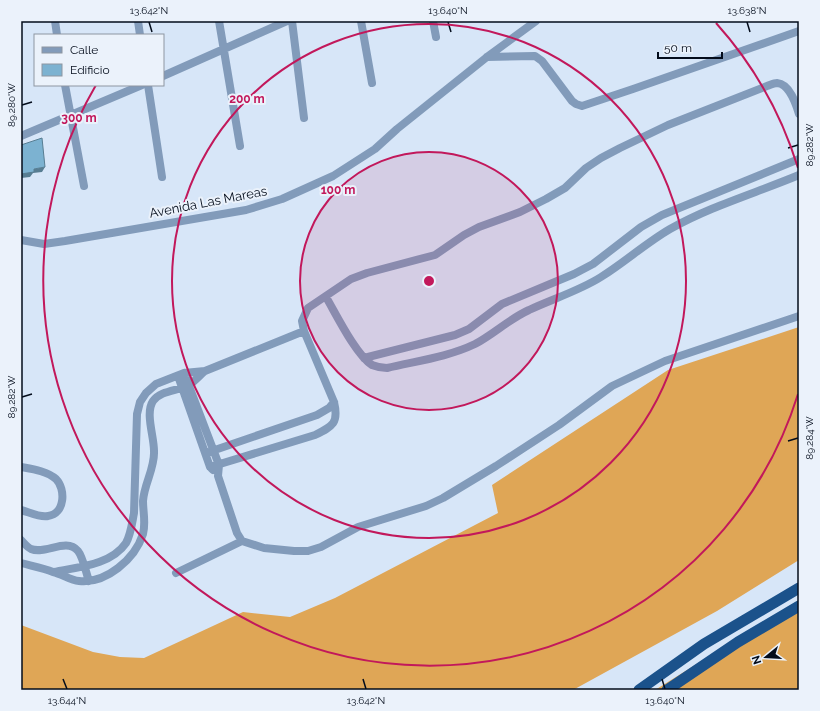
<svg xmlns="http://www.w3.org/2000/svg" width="820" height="711" viewBox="0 0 820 711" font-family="Raleway,sans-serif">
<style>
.forest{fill:#dfa656}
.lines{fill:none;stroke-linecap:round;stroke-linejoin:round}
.minor{stroke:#829bba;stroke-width:8}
.trunk{stroke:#1b528b;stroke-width:11}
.shaded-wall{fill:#577d92}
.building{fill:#7cb2d1;stroke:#577d92}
.ticks{fill:none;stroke:#030c1b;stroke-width:1.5}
.ring{fill:none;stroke:#c2185b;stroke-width:2}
.labels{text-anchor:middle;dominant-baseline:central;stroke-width:4;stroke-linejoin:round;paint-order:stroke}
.street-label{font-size:13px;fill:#030c1b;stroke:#ebf2fb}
.centre{fill:#c2185b;stroke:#ebf2fb;stroke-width:2}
.ring-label{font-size:12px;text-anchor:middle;font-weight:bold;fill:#c2185b;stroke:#ebf2fb;stroke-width:4;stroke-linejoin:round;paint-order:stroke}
.neatline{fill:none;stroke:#030c1b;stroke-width:1.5}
.ticks-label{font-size:10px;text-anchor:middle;fill:#030c1b}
</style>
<rect width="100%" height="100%" fill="#d7e6f8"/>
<path class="forest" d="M799 327V560L717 611 573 690H21V625L93 652 120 657 144 658 243 612 290 617 335 598 498 513 492 485 668 370Z
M799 600V690H655Z"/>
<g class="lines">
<path class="minor" d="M55 21 57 35
M138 21 140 35
M219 21 240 146
M292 21 304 118
M361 21 372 83
M433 21 436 37
M487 57 535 56 542 61 572 101 576 104 582 106 633 89 799 31
M163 76 287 21
M65 85 84 186
M148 85 162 177
M21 136 142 85
M21 240 44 244 65 241 246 210 282 199 333 176 375 149 397 129 487 57 536 21
M326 297C336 314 356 355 372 365 377 367 382 368 387 368 416 361 448 357 475 344 494 334 509 319 529 310 552 299 579 291 601 277 625 262 646 243 670 229 711 206 756 193 799 175
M364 358 455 335 469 329 502 304 574 274 593 264 641 227 662 215 799 159
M184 373 219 465 218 476 237 533 242 541 264 548 294 551H308L321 547 358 527 426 506 443 498 496 466 559 425 612 386 631 377 665 361 799 316
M178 376 210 467 213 470
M206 453 317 415 329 408 334 402
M21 467C32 469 47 471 56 479 66 489 65 514 48 516 40 518 29 512 21 510
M210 467 315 435C333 426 339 423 334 402L304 331 302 321 308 308 351 279 367 273 435 255 464 235 479 227 520 212 546 199 565 188 586 168 601 158 620 148 668 125 767 86C770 85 774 83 777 83 790 84 796 104 799 114
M21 540C24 543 27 547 31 549 46 555 66 537 78 551 83 557 86 573 89 581
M21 563C32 566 43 568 53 572 62 574 70 580 79 581 106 584 135 559 143 534 146 523 143 512 143 501 144 484 155 468 154 451 154 436 145 413 153 401 161 390 178 391 189 385 195 381 200 375 205 371
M54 572C78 567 111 565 126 543 131 534 132 523 134 513L137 414 140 402 146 393 156 384 184 373 205 371 304 331
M176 573 242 541"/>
<path class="trunk" d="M639 690 704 644 799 588
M667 690 738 642 799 606"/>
</g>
<path class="shaded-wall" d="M45 167 42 172 33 173 30 177 21 178V174L34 169Z"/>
<path class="building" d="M42 138 45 167 34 169V172L21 174V145Z"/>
<path class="ticks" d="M149 22 152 32M448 22 451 32M747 22 750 32M22 105 32 102M788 148 798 145M22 397 32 394M788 441 798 438M63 679 67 689M363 679 366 689M662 679 665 689"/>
<circle cx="429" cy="281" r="129" fill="#c2185b" fill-opacity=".12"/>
<g class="ring">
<circle cx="429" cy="281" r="129"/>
<circle cx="429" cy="281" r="257"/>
<path d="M798 394A386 386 0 1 1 96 85M716 23A386 386 0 0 1 798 168"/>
</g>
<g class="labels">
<g class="street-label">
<text transform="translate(208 202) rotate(-11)">Avenida Las Mareas</text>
</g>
</g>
<circle cx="429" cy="281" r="6" class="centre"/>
<g class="ring-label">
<text x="247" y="103">200 m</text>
<text x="79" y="122">300 m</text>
<text x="338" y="194">100 m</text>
</g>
<rect width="820" height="711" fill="none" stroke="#ebf2fb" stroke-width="44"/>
<rect x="34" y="34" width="130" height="52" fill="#ebf2fb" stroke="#8e96a1"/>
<rect x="42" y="47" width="20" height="6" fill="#829bba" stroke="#8e96a1"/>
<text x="70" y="54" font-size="12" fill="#030c1b">Calle</text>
<rect x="42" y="64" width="20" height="12" fill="#7cb2d1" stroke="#8e96a1"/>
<text x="70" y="74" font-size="12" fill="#030c1b">Edificio</text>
<g transform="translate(766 657) rotate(252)" stroke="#ebf2fb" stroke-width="3" paint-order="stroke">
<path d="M0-3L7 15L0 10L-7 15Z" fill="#030c1b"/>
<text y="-6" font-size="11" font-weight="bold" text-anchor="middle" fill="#030c1b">N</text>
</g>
<path d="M658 52v6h64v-6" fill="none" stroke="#030c1b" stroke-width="2"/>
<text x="664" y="52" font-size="12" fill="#030c1b" stroke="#ebf2fb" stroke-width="3" paint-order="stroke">50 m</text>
<rect x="22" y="22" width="776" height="667" class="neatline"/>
<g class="ticks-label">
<text x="149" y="14">13.642°N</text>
<text x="448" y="14">13.640°N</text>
<text x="747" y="14">13.638°N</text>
<text transform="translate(11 105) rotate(-90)" y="4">89.280°W</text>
<text transform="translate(809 145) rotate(-90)" y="4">89.282°W</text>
<text transform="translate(11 397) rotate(-90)" y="4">89.282°W</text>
<text transform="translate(809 438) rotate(-90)" y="4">89.284°W</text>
<text x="67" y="704">13.644°N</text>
<text x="366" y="704">13.642°N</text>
<text x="665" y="704">13.640°N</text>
</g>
</svg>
